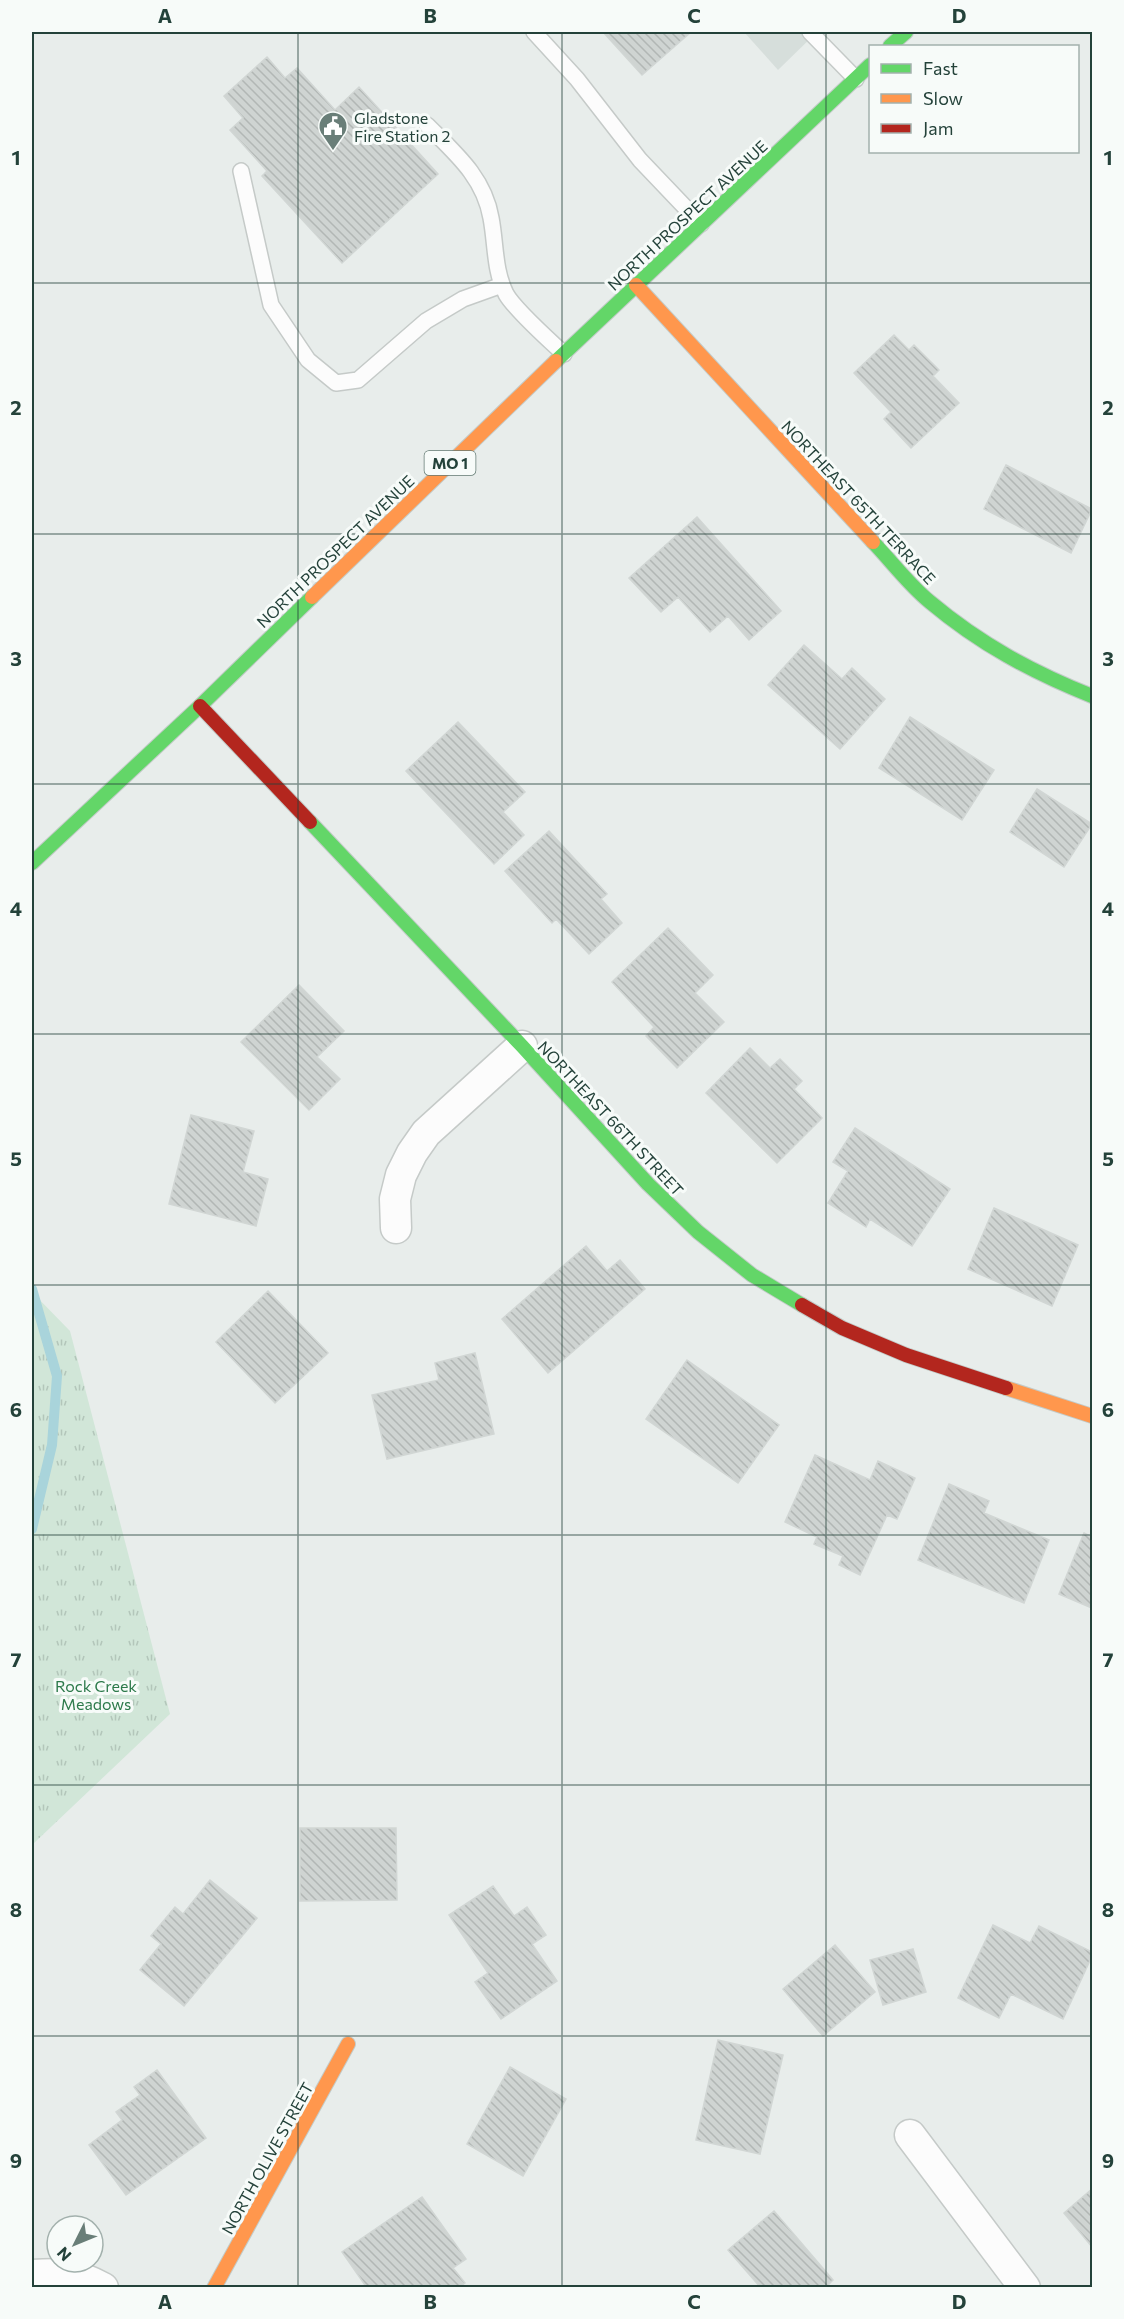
<svg xmlns="http://www.w3.org/2000/svg" width="1124" height="2319" viewBox="0 0 1124 2319" font-family="Commissioner,sans-serif">
<style>
.built{fill:#d6dedb}
.park{fill:url(#park-tufts)}
.lines{fill:none;stroke-linecap:round;stroke-linejoin:round}
.stream{stroke:#a9d4db;stroke-width:10}
.building{fill:url(#building-back-hatch);stroke:#d1d6d4;stroke-width:1.5}
.lane-casing{stroke:#c5cac8;stroke-width:18}
.street-casing{stroke:#c5cac8;stroke-width:33}
.fast-casing{stroke:#c3cbc8;stroke-width:16}
.slow-casing{stroke:#c3cbc8;stroke-width:16}
.jam-casing{stroke:#c3cbc8;stroke-width:16}
.lane{stroke:#fcfcfc;stroke-width:15}
.street{stroke:#fcfcfc;stroke-width:30}
.fast{stroke:#63d668;stroke-width:14}
.slow{stroke:#ff974d;stroke-width:14}
.jam{stroke:#b3261e;stroke-width:14}
.grid{fill:none;stroke:#24423a;stroke-width:1.5;stroke-opacity:0.55}
.labels{text-anchor:middle;dominant-baseline:central;stroke-width:6;stroke-linejoin:round;paint-order:stroke}
.shield{fill:#f7fbf9;stroke:#637a73;stroke-width:1.5}
.shield-label{font-size:15px;font-weight:bold;fill:#24423a}
.poi-label{font-size:16px;fill:#24423a;stroke:#f7fbf9;text-anchor:start}
.street-label{font-size:16px;fill:#24423a;stroke:#f7fbf9}
.park-label{font-size:16px;fill:#2d7a4b;stroke:#f7fbf9}
.neatline{fill:none;stroke:#24423a;stroke-width:2}
.grid-label{font-size:20px;text-anchor:middle;font-weight:bold;fill:#24423a}
</style>
<defs>
<pattern id="park-tufts" width="24" height="20" patternUnits="userSpaceOnUse" patternTransform="scale(1.5)"><rect width="24" height="20" fill="#d1e6d8"/><path d="M3 7l-1-3M5 7V3M7 7l1-3M15 17l-1-3M17 17v-4M19 17l1-3" fill="none" stroke="#b3c6ba"/></pattern>
<pattern id="building-back-hatch" width="6" height="6" patternUnits="userSpaceOnUse" patternTransform="scale(1.5)"><rect width="6" height="6" fill="#cfd4d2"/><path d="M-1 5l2 2M0 0l6 6M5-1l2 2" fill="none" stroke="#b2b7b5"/></pattern>
</defs>
<rect width="100%" height="100%" fill="#e8edeb"/>
<path class="built" d="M744 32H817L778 70Z"/>
<path class="park" d="M32 1292 70 1331 170 1714 32 1845Z"/>
<g class="lines">
<path class="stream" d="M32 1289 57 1376 52 1445 32 1529"/>
</g>
<path class="building" d="M603 32H691L642 75Z
M267 57 285 78 297 68 335 110 359 87 438 174 342 263 262 176 267 171 230 130 243 118 224 96Z
M894 335 909 350 914 345 939 370 933 376 959 403 911 448 884 419 891 412 854 373Z
M1006 465 1092 509 1071 553 984 509Z
M697 517 781 611 749 640 728 616 710 632 678 597 661 612 629 578Z
M804 645 842 679 852 668 885 699 840 749 768 685Z
M910 717 994 770 962 820 879 768Z
M458 722 525 792 503 812 524 835 494 864 406 771Z
M1037 789 1092 824 1064 867 1010 832Z
M549 831 607 894 601 899 622 923 589 954 556 919 552 923 505 871Z
M668 928 713 975 695 993 724 1022 677 1068 646 1036 654 1027 612 982Z
M299 985 344 1031 317 1057 340 1079 309 1110 241 1042Z
M750 1048 770 1068 780 1059 802 1081 794 1089 822 1118 777 1163 706 1093Z
M191 1115 254 1131 243 1172 268 1179 256 1226 169 1204Z
M855 1128 950 1189 912 1246 870 1219 866 1227 828 1203 848 1171 833 1162Z
M994 1208 1078 1245 1052 1306 968 1269Z
M586 1246 607 1271 620 1260 645 1289 548 1373 502 1319Z
M268 1291 328 1353 275 1403 216 1342Z
M475 1353 494 1434 387 1459 372 1395 439 1380 435 1363Z
M687 1360 779 1425 738 1483 646 1419Z
M815 1455 870 1480 878 1461 915 1478 897 1519 887 1515 860 1575 839 1565 843 1556 814 1544 817 1537 785 1522Z
M949 1484 989 1501 984 1513 1049 1540 1024 1603 918 1560Z
M1084 1533 1092 1537V1608L1059 1594Z
M300 1828H396L397 1900 300 1901Z
M210 1880 257 1918 184 2006 140 1970 161 1944 151 1936 175 1907 183 1914Z
M493 1886 514 1916 527 1907 546 1935 532 1944 557 1981 501 2019 475 1982 488 1973 449 1915Z
M993 1925 1030 1943 1039 1926 1092 1952V1956L1063 2019 1011 1994 999 2018 958 1998Z
M835 1945 875 1992 823 2036 783 1989Z
M913 1949 926 1992 883 2005 870 1960Z
M718 2040 783 2055 760 2154 696 2140Z
M510 2067 566 2099 523 2176 467 2144Z
M157 2070 206 2138 126 2195 89 2145 122 2120 116 2112 140 2095 134 2087Z
M1092 2189V2247L1064 2213Z
M422 2197 466 2259 453 2268 465 2283 459 2288H367L342 2252Z
M774 2211 833 2280 825 2288H761L728 2250Z"/>
<g class="lines">
<g class="lane-casing">
<path id="lane" d="M534 32 577 79 640 160 701 224
M810 32 856 79
M427 125C455 153 484 177 491 218 496 244 494 270 506 294 515 310 549 340 564 354
M241 171 271 305 308 360 336 383 358 380 426 321 463 299 502 285"/>
</g>
<g class="street-casing">
<path id="street" d="M396 1228 395 1199 401 1175 412 1153 426 1133 522 1046
M910 2135 1025 2288
M32 2275C63 2273 75 2273 103 2288"/>
</g>
<g class="fast-casing">
<path id="fast" d="M890 46 906 32
M556 361 870 65
M873 542C892 562 909 585 930 602 980 644 1032 672 1092 696
M310 822 522 1046 648 1184 698 1232 752 1275 802 1305
M32 863 200 706 312 597"/>
</g>
<g class="slow-casing">
<path id="slow" d="M636 285 873 542
M312 597 556 361
M1006 1388 1092 1416
M214 2288 348 2044"/>
</g>
<g class="jam-casing">
<path id="jam" d="M200 706 310 822
M802 1305 842 1328 906 1355 1006 1388"/>
</g>
<use href="#lane" class="lane"/>
<use href="#street" class="street"/>
<use href="#fast" class="fast"/>
<use href="#slow" class="slow"/>
<use href="#jam" class="jam"/>
</g>
<path class="grid" d="M298 32V2288M562 32V2288M826 32V2288M32 283H1092M32 534H1092M32 784H1092M32 1034H1092M32 1285H1092M32 1535H1092M32 1785H1092M32 2036H1092"/>
<defs>
<g id="civic-pin" transform="scale(1.5)"><path d="M0 17L-7.5 6A9.5 9.5 0 1 1 7.5 6Z" fill="#697e78" stroke="#f7fbf9"/><path d="M-.6-6.5H3V-4.5H.6V-3L4-1V1h2V6H-6V1h2V-1L-.6-3ZM-1.2 2.5V6h2.4V2.5Z" fill="#fff"/></g>
</defs>
<g fill-rule="evenodd">
<use href="#civic-pin" x="333" y="126"/>
</g>
<g class="labels">
<rect class="shield" x="424.5" y="451" width="51" height="24" rx="4.5"/>
<g class="shield-label">
<text x="450" y="463">MO 1</text>
</g>
<g class="poi-label">
<text x="354" y="117">Gladstone<tspan x="354" dy="18">Fire Station 2</tspan></text>
</g>
<g class="street-label">
<text transform="translate(687 215) rotate(-43)">NORTH PROSPECT AVENUE</text>
<text transform="translate(859 502) rotate(47)">NORTHEAST 65TH TERRACE</text>
<text transform="translate(335 551) rotate(-44)">NORTH PROSPECT AVENUE</text>
<text transform="translate(611 1118) rotate(47)">NORTHEAST 66TH STREET</text>
<text transform="translate(267 2158) rotate(-61)">NORTH OLIVE STREET</text>
</g>
<g class="park-label">
<text x="96" y="1685">Rock Creek<tspan x="96" dy="18">Meadows</tspan></text>
</g>
</g>
<rect width="1124" height="2319" fill="none" stroke="#f7fbf9" stroke-width="66"/>
<rect x="869" y="45" width="210" height="108" fill="#f7fbf9" stroke="#a3b1ad" stroke-width="1.5"/>
<rect x="881" y="64" width="30" height="9" fill="#63d668" stroke="#a3b1ad" stroke-width="1.5"/>
<text x="923" y="75" font-size="18" fill="#24423a">Fast</text>
<rect x="881" y="94" width="30" height="9" fill="#ff974d" stroke="#a3b1ad" stroke-width="1.5"/>
<text x="923" y="105" font-size="18" fill="#24423a">Slow</text>
<rect x="881" y="124" width="30" height="9" fill="#b3261e" stroke="#a3b1ad" stroke-width="1.5"/>
<text x="923" y="135" font-size="18" fill="#24423a">Jam</text>
<g transform="translate(75 2244) rotate(227)"><circle r="28" fill="#f7fbf9" stroke="#a3b1ad" stroke-width="1.5"/>
<path d="M0-4.5L10 22L0 15L-10 22Z" fill="#697e78"/>
<text y="-9" font-size="16" font-weight="bold" text-anchor="middle" fill="#24423a">N</text>
</g>
<rect x="33" y="33" width="1058" height="2253" class="neatline"/>
<g class="grid-label">
<text x="165" y="23">A</text>
<text x="430" y="23">B</text>
<text x="694" y="23">C</text>
<text x="959" y="23">D</text>
<text x="16" y="165">1</text>
<text x="1108" y="165">1</text>
<text x="16" y="415">2</text>
<text x="1108" y="415">2</text>
<text x="16" y="666">3</text>
<text x="1108" y="666">3</text>
<text x="16" y="916">4</text>
<text x="1108" y="916">4</text>
<text x="16" y="1166">5</text>
<text x="1108" y="1166">5</text>
<text x="16" y="1417">6</text>
<text x="1108" y="1417">6</text>
<text x="16" y="1667">7</text>
<text x="1108" y="1667">7</text>
<text x="16" y="1917">8</text>
<text x="1108" y="1917">8</text>
<text x="16" y="2168">9</text>
<text x="1108" y="2168">9</text>
<text x="165" y="2309">A</text>
<text x="430" y="2309">B</text>
<text x="694" y="2309">C</text>
<text x="959" y="2309">D</text>
</g>
</svg>
